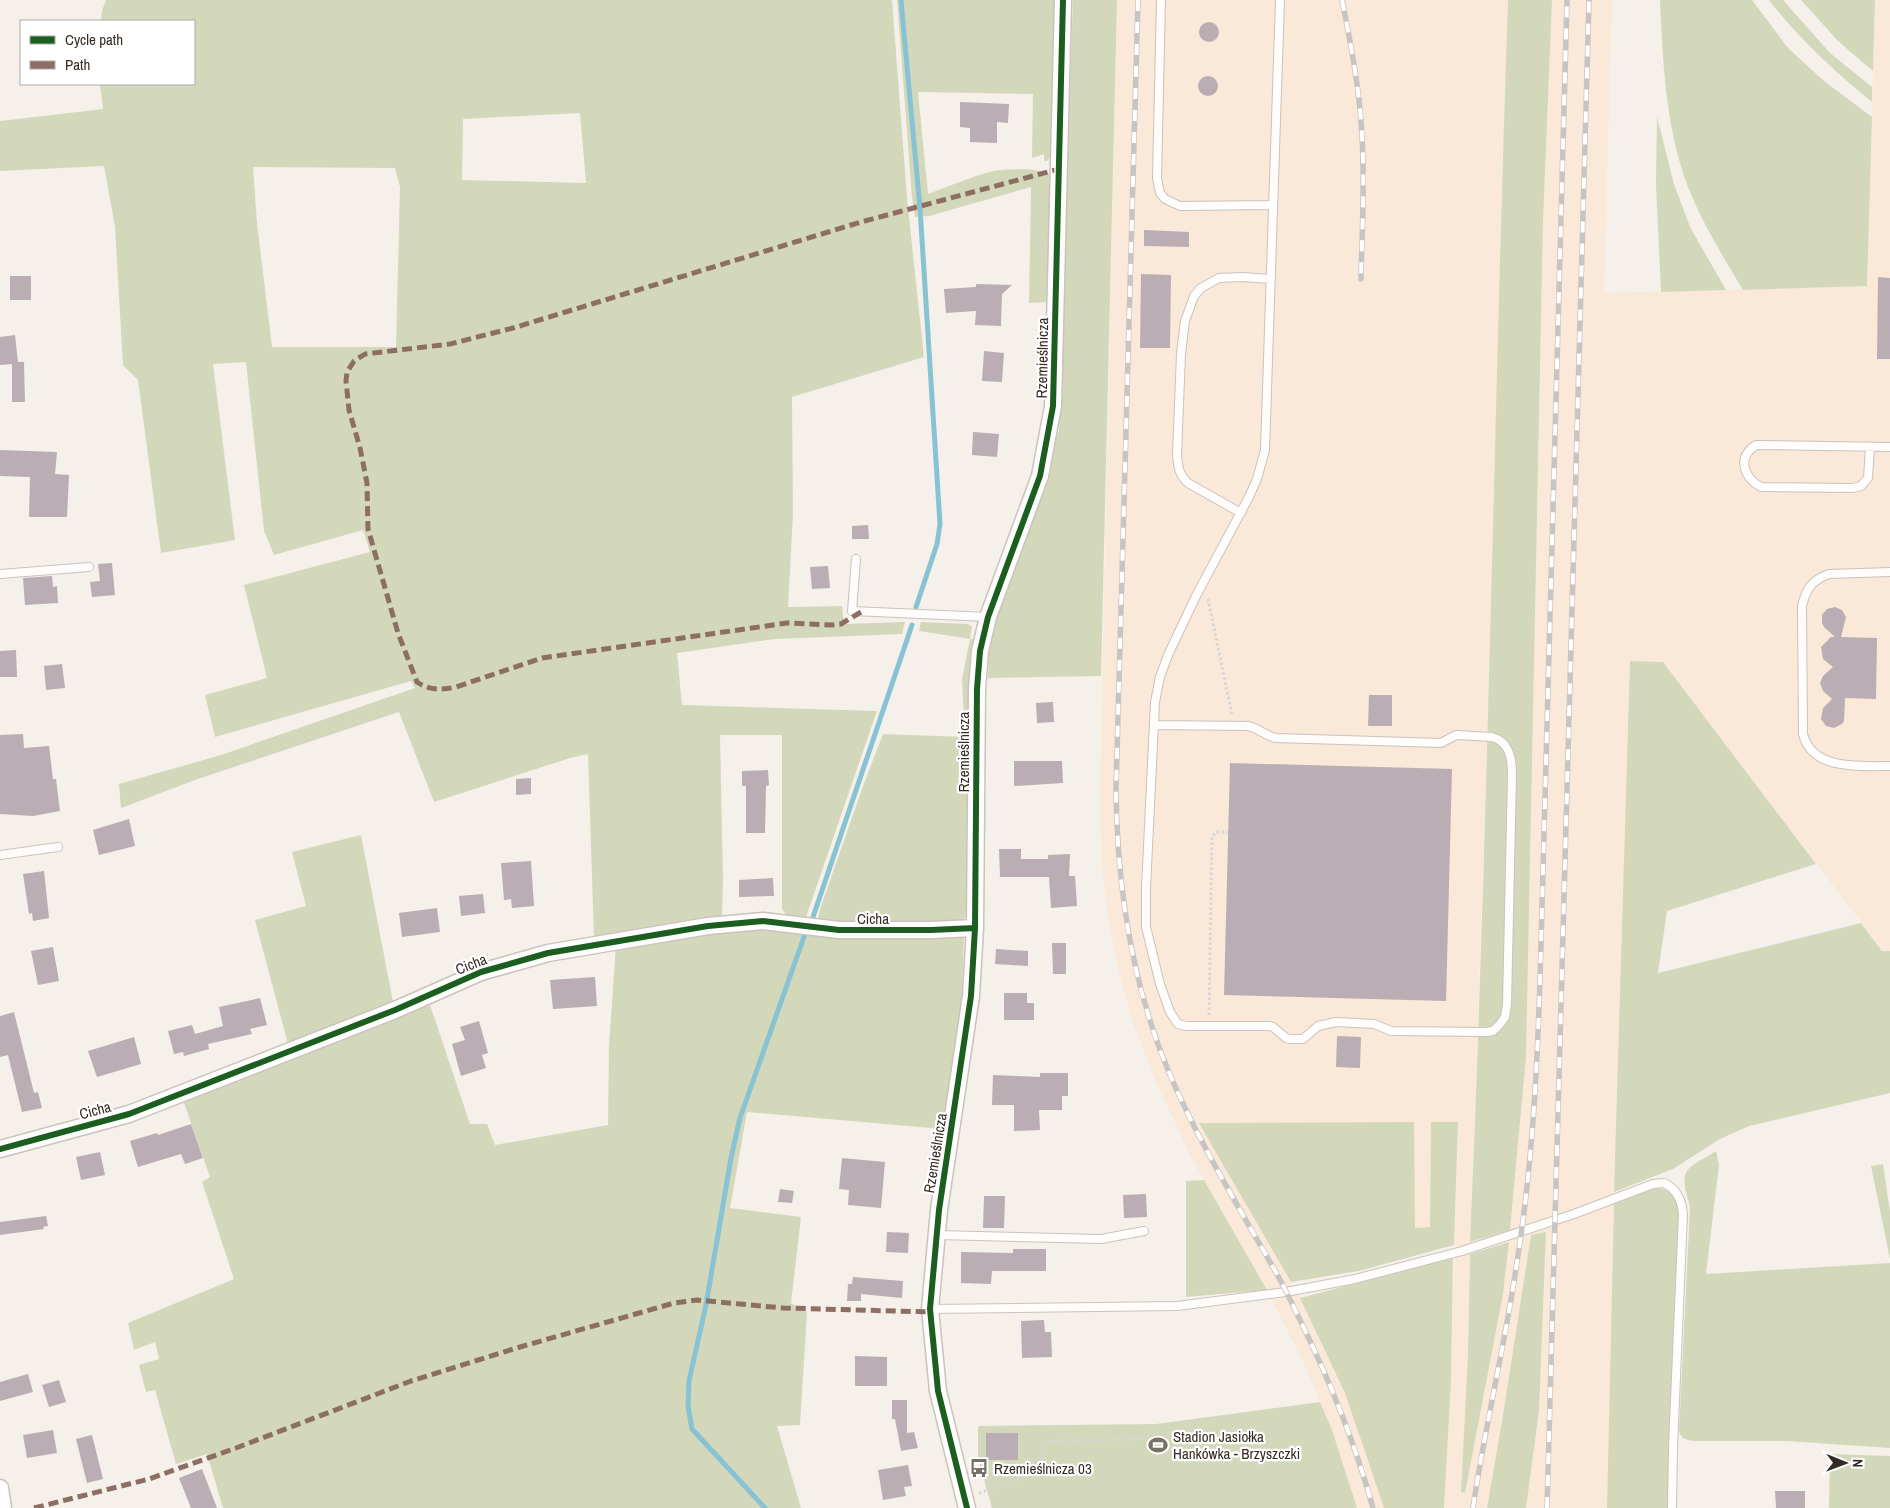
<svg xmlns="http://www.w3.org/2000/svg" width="1890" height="1508" viewBox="0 0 1890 1508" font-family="'Archivo Narrow',sans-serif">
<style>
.built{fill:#fae8d9}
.green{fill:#d3d8bb;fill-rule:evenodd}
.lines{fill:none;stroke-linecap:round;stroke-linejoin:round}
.stream{stroke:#87c3d3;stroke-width:5}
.building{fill:#baadb3}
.service-casing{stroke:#cac2bc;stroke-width:10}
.minor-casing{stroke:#cac2bc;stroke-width:19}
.path{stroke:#d8d6d5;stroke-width:3;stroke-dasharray:2.5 2.5;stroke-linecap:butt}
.service{stroke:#fefdfc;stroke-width:8}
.minor{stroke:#fefdfc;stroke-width:16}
.rail-casing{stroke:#c7c5c3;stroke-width:5.5}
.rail{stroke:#fff;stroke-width:4;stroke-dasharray:11;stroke-linecap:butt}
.quiet{stroke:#8d6e63;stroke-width:5;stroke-dasharray:10 5;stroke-linecap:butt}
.cycleway-casing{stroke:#fff;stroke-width:9}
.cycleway{stroke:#1b5e20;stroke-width:6}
.labels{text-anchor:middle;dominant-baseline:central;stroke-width:4.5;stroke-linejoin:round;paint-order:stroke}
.street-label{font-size:15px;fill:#352b22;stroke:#fff}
.poi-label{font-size:15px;fill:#352b22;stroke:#fff;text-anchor:start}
</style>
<rect width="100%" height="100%" fill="#f6f0eb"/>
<path class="built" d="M1117 0H1508L1489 685 1470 1248 1468 1354 1461 1492 1465 1493 1503 1294 1511 1222 1526 1057 1543 221 1552 0H1612L1604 293 1867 286 1875 0H1890V951H1883L1663 662 1630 661 1615 1177 1607 1508H1526L1539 1411 1546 1232 1531 1235 1503 1415 1487 1508H1444L1451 1380 1458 1122H1431L1430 1227 1414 1228 1238 1190 1300 1298 1345 1393 1384 1508H1357L1332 1430 1302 1359 1267 1290 1192 1159 1155 1080 1133 1022 1119 974 1108 915 1101 859 1100 788Z"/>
<path class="green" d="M106 0H892L907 198 924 357 792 397 793 514 788 607 842 606 844 624 905 622 902 634 775 639 677 653 682 705 877 711 805 920 788 917 782 909V735H720L723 877 722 918 594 939 588 754 570 758 434 802 399 712 195 780 121 808 119 784 221 755 415 688 411 681 215 737 205 695 267 678 244 585 370 552 363 530 274 555 264 531 246 362 213 364 235 540 161 553 138 380 123 365 115 227 104 166 0 171V121L103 109 100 84H194V21H101L102 11ZM580 113 586 183 462 180 463 119ZM253 167 395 168 400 187 396 347H272L257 223Z
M897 0H1057L1053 153 1047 161H1044V154L1032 158 1033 94 918 92 928 194C947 187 975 175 994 171 1006 169 1043 167 1051 176L1048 302 1029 303 1031 187 929 216 915 217 912 197Z
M1073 0H1117L1101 676 988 678 989 651 999 602 1044 483 1059 430Z
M1508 0H1552L1543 221 1526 1057 1510 1230 1470 1242C1488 828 1494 414 1508 0Z
M1660 0H1752L1788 48 1824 81 1872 117 1867 286 1743 290C1725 260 1707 231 1693 199 1666 137 1663 67 1660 0Z
M1769 0H1783L1830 53 1872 87V102C1834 71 1799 39 1769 0Z
M1801 0H1875L1873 71 1838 41Z
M1657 117 1674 184 1690 227 1726 290 1661 292 1656 184Z
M921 622 968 624 972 627 970 639H976L968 914 960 923H817L820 909 863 786 883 734 965 737 962 679 970 639 919 631Z
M1630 661 1663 662 1816 864 1667 911 1658 973 1861 923 1882 951H1890V1093L1749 1126 1720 1139 1673 1169 1614 1192Z
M361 835 393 1002 288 1044 255 920 306 906 292 852Z
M762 929 964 936 962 996 943 1129 747 1112 730 1208 801 1217 791 1303 807 1312 800 1425 777 1426 801 1508H223L207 1454 176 1464 155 1390 146 1392 139 1365 159 1359 155 1342 134 1350 128 1323 234 1279 202 1182 210 1177 183 1100 289 1057 430 1005 470 1124H487L495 1145 608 1125 609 1046 616 945 668 936Z
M1414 1122 1415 1228 1430 1227 1431 1122H1458L1454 1245 1359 1271 1291 1282 1199 1123Z
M1716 1151 1719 1165 1706 1274 1890 1263V1448L1786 1441H1694C1686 1440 1682 1439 1679 1432L1690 1207C1679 1168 1683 1171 1716 1151Z
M1883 1164 1890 1212V1259L1871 1166Z
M1204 1180 1267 1290 1186 1297V1181Z
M1653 1188C1668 1187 1673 1194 1679 1206L1670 1410 1669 1508H1607L1614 1204Z
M1546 1232 1539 1411 1526 1508H1487L1503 1415 1531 1235Z
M1509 1242 1503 1294 1465 1493 1461 1492 1468 1354 1470 1254Z
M1453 1258 1451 1380 1444 1508H1384L1345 1393 1300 1298Z
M1320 1402 1332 1430 1357 1508H992L978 1459V1426L1156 1424Z
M1830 1454 1890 1456V1508H1829Z"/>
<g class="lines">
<path class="stream" d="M901 0 920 208 940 524 937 544 916 607
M812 920 912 625
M765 1508 692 1429 688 1406 689 1381 706 1305 731 1158 740 1118 805 934"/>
</g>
<path class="building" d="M1199 32a10 10 0 1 1 20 0a10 10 0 1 1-20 0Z
M1198 86a10 10 0 1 1 20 0a10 10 0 1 1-20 0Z
M960 102 1009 104 1008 123 997 122V143L970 142V128L960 127Z
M1144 230 1189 232V247L1144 246Z
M1141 274 1171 275 1170 348H1140Z
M10 276H31V300H10Z
M1878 277 1890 278V359H1877Z
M976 284 1012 285 1002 294 1001 326 975 325 976 311 946 313 944 289 976 287Z
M15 335 18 362H24L25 402H12V364L0 365V337Z
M984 351 1004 353 1002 382 982 381Z
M973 432 999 434 997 457 972 455Z
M0 450 57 452 55 474 69 475 67 517H29L30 477 0 476Z
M868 525 869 539H852V526Z
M112 563 115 595 92 597 90 582 100 581 98 564Z
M828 566 830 588 812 589 810 567Z
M52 576 53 587 57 586 58 603 25 605 23 578Z
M1835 607 1842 610 1846 617 1841 637 1877 638 1876 699 1845 698 1844 721 1842 724 1834 728 1826 726 1821 719 1823 708 1832 699 1823 691 1820 683 1823 676 1833 667 1823 659 1821 647 1831 637H1835L1824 627 1822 623V615L1827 609Z
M16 650 17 677H0V651Z
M62 664 65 688 46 690 44 666Z
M1369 695H1392V726H1368Z
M1053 702 1054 722 1037 723 1036 703Z
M23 734 24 748 49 746 53 779H56L60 811 33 816 0 814V735Z
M1014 761H1062L1063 783 1014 786Z
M1230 763 1452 769 1446 1001 1224 995Z
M768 770 769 785 766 786 765 833H746V786H742V771Z
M531 778V794L516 795V779Z
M129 819 135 846 99 855 93 830Z
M999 849H1021V859H1048V855L1070 854 1069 876H1075L1077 906 1051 908 1049 877H1000Z
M531 861 534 906 512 908 511 899 504 900 501 863Z
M44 871 49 918 33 921 32 913 29 914 23 874Z
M773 878 774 896 739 897V880Z
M483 894 485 913 461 916 459 896Z
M437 908 440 932 402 937 399 913Z
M1052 943H1066V974H1053Z
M53 947 59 981 38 985 31 951Z
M996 949 1028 951V966L995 964Z
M595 977 597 1006 553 1009 550 980Z
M1004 993H1027V1003H1034V1020H1004Z
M260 998 267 1025 250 1029 252 1034 208 1044 209 1049 184 1056 183 1052 174 1054 168 1031 192 1025 195 1034 223 1026 219 1007Z
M14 1012 34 1093 38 1092 42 1108 22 1112 8 1055 0 1057V1016Z
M479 1021 488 1053 482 1055 486 1068 461 1076 452 1044 465 1040 460 1027Z
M1337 1036 1361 1037 1360 1068 1336 1067Z
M134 1037 141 1064 97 1077 88 1051Z
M1040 1073H1068V1096H1062V1110H1039L1040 1130 1014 1131V1105H992L993 1075 1040 1077Z
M191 1124 203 1158 185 1164 181 1154 138 1167 130 1141 157 1133 158 1135Z
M100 1152 105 1175 81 1180 76 1157Z
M842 1158 885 1162 881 1208 848 1205 849 1190 839 1189Z
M780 1189 794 1191 792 1203 778 1202Z
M1146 1194 1147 1217 1124 1218 1123 1195Z
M984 1196H1005L1004 1228H983Z
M46 1216 48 1226 43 1227 44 1229 0 1235V1222Z
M887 1232 909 1233 908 1253 886 1252Z
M1013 1249H1046V1271H992L991 1284 961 1283V1252L1013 1253Z
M853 1277 903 1281 902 1298 861 1294V1301H847L848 1284H852Z
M1044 1320 1045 1332H1051L1052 1357 1022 1358 1021 1321Z
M855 1356 887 1357V1386H855Z
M28 1374 33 1392 0 1401V1382Z
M59 1380 66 1402 49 1407 42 1385Z
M892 1400H907V1433L914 1432 918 1448 901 1451 895 1419H892Z
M53 1430 57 1453 27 1458 23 1435Z
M986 1433H1018V1460H986Z
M92 1435 103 1479 87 1483 76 1439Z
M908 1465 912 1486 904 1487 906 1496 883 1500 878 1470Z
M202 1469 217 1508H191L179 1478Z
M1775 1491H1805V1508H1776Z"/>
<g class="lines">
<g class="service-casing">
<path id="service" d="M1161 0 1157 178 1160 193 1165 199 1180 206 1273 205
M1870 447 1868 478 1861 486 1853 488 1761 487C1743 477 1737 457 1756 445L1890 447
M1241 513 1188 483C1179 475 1178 467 1177 455L1181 354 1185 321 1194 296 1201 288 1219 278 1242 277 1271 279
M856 559 852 611 988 617
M1890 572 1829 574C1812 580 1806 589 1802 606L1803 734C1812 771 1861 766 1890 766
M0 574 89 567
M1154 725 1248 726C1259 728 1265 736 1276 738L1441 743 1456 735 1492 737C1510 742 1512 759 1512 775L1507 1004 1505 1017 1500 1024 1493 1031 1486 1032 1391 1031 1374 1024 1336 1022 1318 1026 1303 1039H1290L1286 1038 1273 1027 1269 1026H1186L1178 1024 1170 1012 1160 984 1146 927V888L1155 702 1160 677 1168 655 1197 594 1249 497 1257 479 1265 450 1280 0
M0 855 58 847
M937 1235 1101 1239 1144 1231
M930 1309 1177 1306 1286 1292 1355 1279 1462 1251 1574 1214 1653 1184 1664 1183C1677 1189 1682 1201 1683 1214L1673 1447 1672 1508"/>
</g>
<g class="minor-casing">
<path id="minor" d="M0 1149 129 1114 395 1010 481 972 548 953 708 926 763 921 839 930H931L975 928
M0 1488 3 1508
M967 1508 938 1391 930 1309 939 1210 971 996 975 928 977 689 980 651 988 617 1040 476 1053 406 1063 0"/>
</g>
<path class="path" d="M1208 599 1232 715
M1209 1015 1212 837 1216 832H1228
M979 1493 1029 1475V1460H1040L1045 1442 1233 1435"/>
<use href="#service" class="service"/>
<use href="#minor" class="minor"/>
<g class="rail-casing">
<path id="rail" d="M1138 0 1116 789C1117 886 1131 981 1168 1070 1196 1137 1234 1199 1270 1262 1281 1280 1291 1301 1300 1320 1330 1381 1355 1443 1373 1508
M1342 0C1351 45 1360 91 1362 137 1365 184 1362 231 1361 279
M1473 1508C1485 1426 1505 1345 1517 1262 1532 1168 1537 1074 1540 980L1567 0
M1547 1508 1589 0"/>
</g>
<use href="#rail" class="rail"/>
<path class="quiet" d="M861 612 841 624 832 625 787 623 542 658 456 687C441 690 430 691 417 682L398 633 368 529 367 483 360 448 349 410 346 381 347 372 354 361 365 354 450 344 513 328 861 222 1059 169
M34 1508 149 1479 236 1448 411 1381 520 1347 674 1303 697 1300 783 1308 931 1312"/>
<g class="cycleway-casing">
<path id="cycleway" d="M0 1149 129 1114 395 1010 481 972 548 953 708 926 763 921 839 930H931L975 928
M967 1508 938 1391 930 1309 939 1210 971 996 975 928 977 689 980 651 988 617 1040 476 1053 406 1063 0"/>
</g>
<use href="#cycleway" class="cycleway"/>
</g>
<defs>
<g id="stadium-bare" transform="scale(1.5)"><path d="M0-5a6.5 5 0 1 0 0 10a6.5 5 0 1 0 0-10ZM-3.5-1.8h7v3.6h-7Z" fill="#797068" stroke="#fff" stroke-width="2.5" paint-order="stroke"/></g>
<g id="bus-bare" transform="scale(1.5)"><path d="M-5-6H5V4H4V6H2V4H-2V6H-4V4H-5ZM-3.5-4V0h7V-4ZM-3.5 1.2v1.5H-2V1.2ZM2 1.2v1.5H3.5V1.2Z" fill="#797068" stroke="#fff" stroke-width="2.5" paint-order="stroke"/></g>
</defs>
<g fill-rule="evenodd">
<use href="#stadium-bare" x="1158" y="1445"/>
<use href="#bus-bare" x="979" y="1468"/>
</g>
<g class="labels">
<g class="street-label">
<text transform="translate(1042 358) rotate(-89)">Rzemieślnicza</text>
<text transform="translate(963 752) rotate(-90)">Rzemieślnicza</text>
<text x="873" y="918">Cicha</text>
<text transform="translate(471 964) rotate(-21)">Cicha</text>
<text transform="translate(95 1110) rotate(-15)">Cicha</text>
<text transform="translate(935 1153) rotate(-81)">Rzemieślnicza</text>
</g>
<g class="poi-label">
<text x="1173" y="1436">Stadion Jasiołka<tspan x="1173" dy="17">Hankówka - Brzyszczki</tspan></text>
<text x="994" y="1468">Rzemieślnicza 03</text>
</g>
</g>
<rect x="20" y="20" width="175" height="65" fill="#ffffff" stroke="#aeaaa7"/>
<rect x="30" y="36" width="25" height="8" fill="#1b5e20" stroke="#aeaaa7"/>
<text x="65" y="45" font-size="15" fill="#352b22">Cycle path</text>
<rect x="30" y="61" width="25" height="8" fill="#8d6e63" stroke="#aeaaa7"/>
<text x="65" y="70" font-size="15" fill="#352b22">Path</text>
<g transform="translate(1845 1463) rotate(91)" stroke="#ffffff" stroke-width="4" paint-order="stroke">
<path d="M0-4L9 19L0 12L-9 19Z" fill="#352b22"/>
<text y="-8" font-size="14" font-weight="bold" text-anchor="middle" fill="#352b22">N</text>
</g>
</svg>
